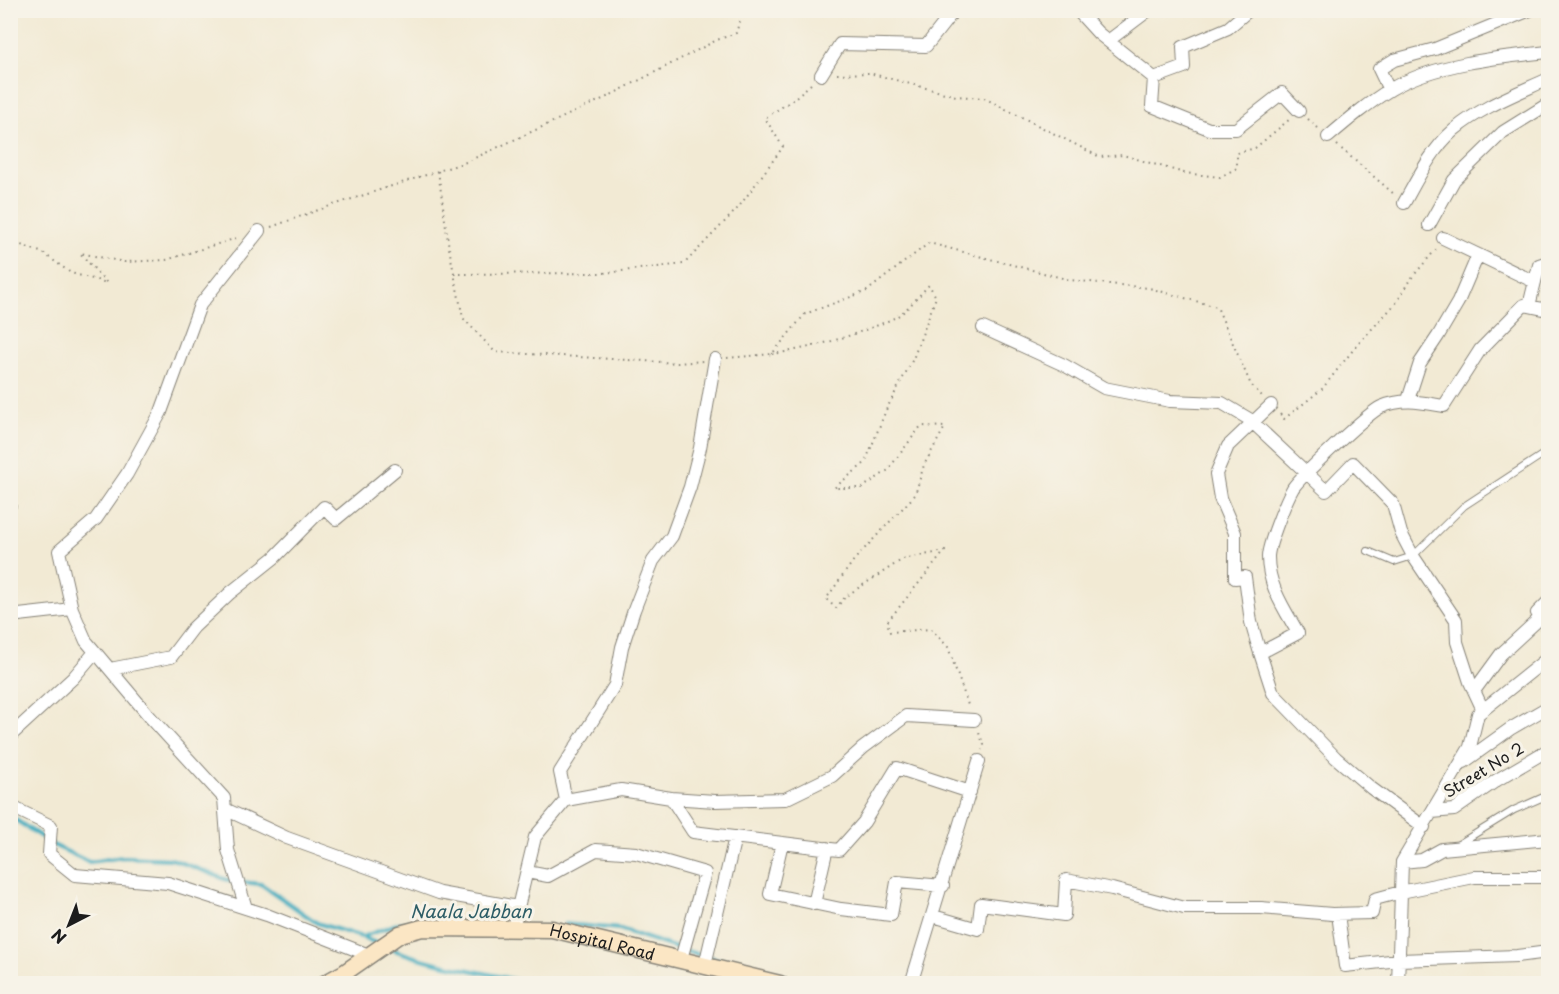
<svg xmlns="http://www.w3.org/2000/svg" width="1559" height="994" viewBox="0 0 1559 994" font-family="'Playpen Sans',sans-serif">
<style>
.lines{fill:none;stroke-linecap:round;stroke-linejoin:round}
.stream{stroke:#41adc0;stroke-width:4}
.service-casing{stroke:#878378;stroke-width:8}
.minor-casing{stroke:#878378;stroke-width:14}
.secondary-casing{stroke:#878378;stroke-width:19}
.path{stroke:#878378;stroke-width:2;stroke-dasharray:1.5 4.5;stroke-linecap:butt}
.service{stroke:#fff;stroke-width:6}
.minor{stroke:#fff;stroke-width:12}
.secondary{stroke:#fbe6c4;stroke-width:16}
.labels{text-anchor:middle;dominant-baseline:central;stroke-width:6;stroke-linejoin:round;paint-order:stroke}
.street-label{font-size:16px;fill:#1c1c1c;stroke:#f7f3e8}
.water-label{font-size:18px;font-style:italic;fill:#2d5d66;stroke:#f7f3e8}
</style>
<rect width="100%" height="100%" fill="#f7f3e8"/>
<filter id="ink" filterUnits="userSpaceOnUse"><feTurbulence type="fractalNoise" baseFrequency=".0167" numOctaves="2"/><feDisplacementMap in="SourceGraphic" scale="12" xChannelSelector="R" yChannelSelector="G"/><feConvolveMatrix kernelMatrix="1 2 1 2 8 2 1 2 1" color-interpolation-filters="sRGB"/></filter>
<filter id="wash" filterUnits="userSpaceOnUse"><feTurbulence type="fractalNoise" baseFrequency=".008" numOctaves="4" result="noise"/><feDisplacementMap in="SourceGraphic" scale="24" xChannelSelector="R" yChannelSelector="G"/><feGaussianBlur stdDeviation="1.35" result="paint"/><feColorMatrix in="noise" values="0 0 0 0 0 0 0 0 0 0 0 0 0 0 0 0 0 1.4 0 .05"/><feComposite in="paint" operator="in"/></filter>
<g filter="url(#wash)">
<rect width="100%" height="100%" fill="#f2ead4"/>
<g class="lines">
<path class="stream" d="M10 816 53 845 89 862 123 857 172 859 230 881 261 884 317 923 362 937 399 923H414
M565 924 620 929 682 950 767 972
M362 937 376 943
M389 948C434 966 484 971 531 984
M780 976 814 984"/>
</g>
</g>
<g filter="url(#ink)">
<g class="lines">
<g class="service-casing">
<path id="service" d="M1368 551 1394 562 1413 556 1464 506 1548 451
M1457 845 1514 810 1548 795"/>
</g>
<g class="minor-casing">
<path id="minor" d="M1077 10 1098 33 1154 78
M1249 10 1228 28 1183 47 1184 67 1154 78 1152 106 1209 129H1236L1282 93 1299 111
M1108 41 1149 10
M821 75 840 44 926 46 952 13 949 10
M1389 90 1379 69 1394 60 1435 49 1530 10
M1328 137C1348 120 1368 103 1391 89 1433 64 1500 57 1548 52
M1404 203C1418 178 1432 149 1454 130 1481 107 1516 94 1548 79
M1429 225 1454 180 1503 132 1548 104
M1443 238 1535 282
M1529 306 1539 265 1548 262
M983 328 1064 365 1104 388 1170 401 1222 403 1249 419 1326 491 1353 463 1393 504 1401 533 1413 556 1456 620 1457 642 1470 682 1483 710
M1408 400 1420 363 1438 336 1458 302 1478 255
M10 499V505
M10 616 72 609
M1260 653 1251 622 1245 577 1235 578V533L1220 498 1216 474 1228 446 1271 405
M110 669 171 657 193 628 230 593 274 558 324 507 336 519 395 470
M1474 691 1501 654 1540 618 1537 613 1548 602
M10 736 73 678 95 652
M1464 762 1510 729 1548 707
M671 798 715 801 785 799 832 776 863 748 906 716 974 720
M566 800 560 772 615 685 622 647 634 610 653 561 672 536 690 487 700 448 715 359
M10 806 51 826 49 854 75 875 168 883 267 915 369 955
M225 809 287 838 439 893 518 907
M1432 812 1454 810 1497 780 1548 750
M1424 827 1371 788 1336 758 1273 693 1260 653 1298 633C1285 610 1268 586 1268 557 1268 545 1286 500 1293 488 1301 476 1369 412 1381 407 1403 398 1420 402 1444 406L1480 350 1524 305 1548 310
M782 843 770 894 841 909 891 915 897 882 943 886
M1402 862 1422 860 1442 849 1548 839
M527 872 548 876 596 850 636 853 705 873 681 959
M814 904 827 848
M246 908 228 850 224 798 150 717 86 641 72 609 59 551 96 519 127 474 161 412 200 305 259 231
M1338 914 1345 966 1399 960 1517 956 1548 952
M933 916 978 929 981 904 1064 915 1066 880 1112 889 1184 908H1261L1332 914 1372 913 1375 899 1401 892 1474 877H1548
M513 928 535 837 566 800 621 790 671 798 693 832 839 850 864 822 897 768 970 792
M705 965 735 837
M911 984 979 761
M1398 984 1402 862 1470 747 1478 714 1548 658"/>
</g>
<g class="secondary-casing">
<g id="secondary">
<path id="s1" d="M324 984 344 973 400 934 422 928 552 929 780 984"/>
</g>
</g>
<path class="path" d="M837 74 869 73 956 96 984 98 1100 157 1123 155 1184 173 1220 177 1237 168V153L1255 148 1290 119
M1308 119 1319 129
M1337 145 1394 194
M438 171 449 248 463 318 495 352 678 363 703 361
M271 227 321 209 466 162 607 97 717 40 736 33 743 10
M10 241 43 253 71 273 107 283 80 253 124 262 166 260 237 238
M454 274 604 273 684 264 738 208 783 147 765 118 791 101 811 84
M772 354C807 350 864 333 896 317 908 310 919 295 929 285L936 297 913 359 886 410 865 463 834 488H862L887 471 921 426 945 427 924 465 915 495 854 560 826 599 836 608 846 596 903 559 945 551 887 622 890 632 931 629 948 647 969 708
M727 358 772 354 805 314 867 291 929 243 1070 280 1149 288 1217 307 1251 385 1263 397
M1280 414 1284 419 1322 389 1357 345 1397 302 1409 281 1437 248
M979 733 984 745 982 750"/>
<use href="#service" class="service"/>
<use href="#minor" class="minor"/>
<use href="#secondary" class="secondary"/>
</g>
</g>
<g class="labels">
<g class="street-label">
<text transform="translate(1483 769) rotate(-31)">Street No 2</text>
<text stroke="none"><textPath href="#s1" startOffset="296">Hospital Road</textPath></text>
</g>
<g class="water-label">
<text x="471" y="910">Naala Jabban</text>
</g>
</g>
<rect width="1559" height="994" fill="none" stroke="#f7f3e8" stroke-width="36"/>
<g transform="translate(69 925) rotate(222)" stroke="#f7f3e8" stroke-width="4.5" paint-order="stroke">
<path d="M0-4.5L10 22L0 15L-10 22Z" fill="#1c1c1c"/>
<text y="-9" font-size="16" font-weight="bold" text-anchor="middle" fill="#1c1c1c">N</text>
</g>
</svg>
